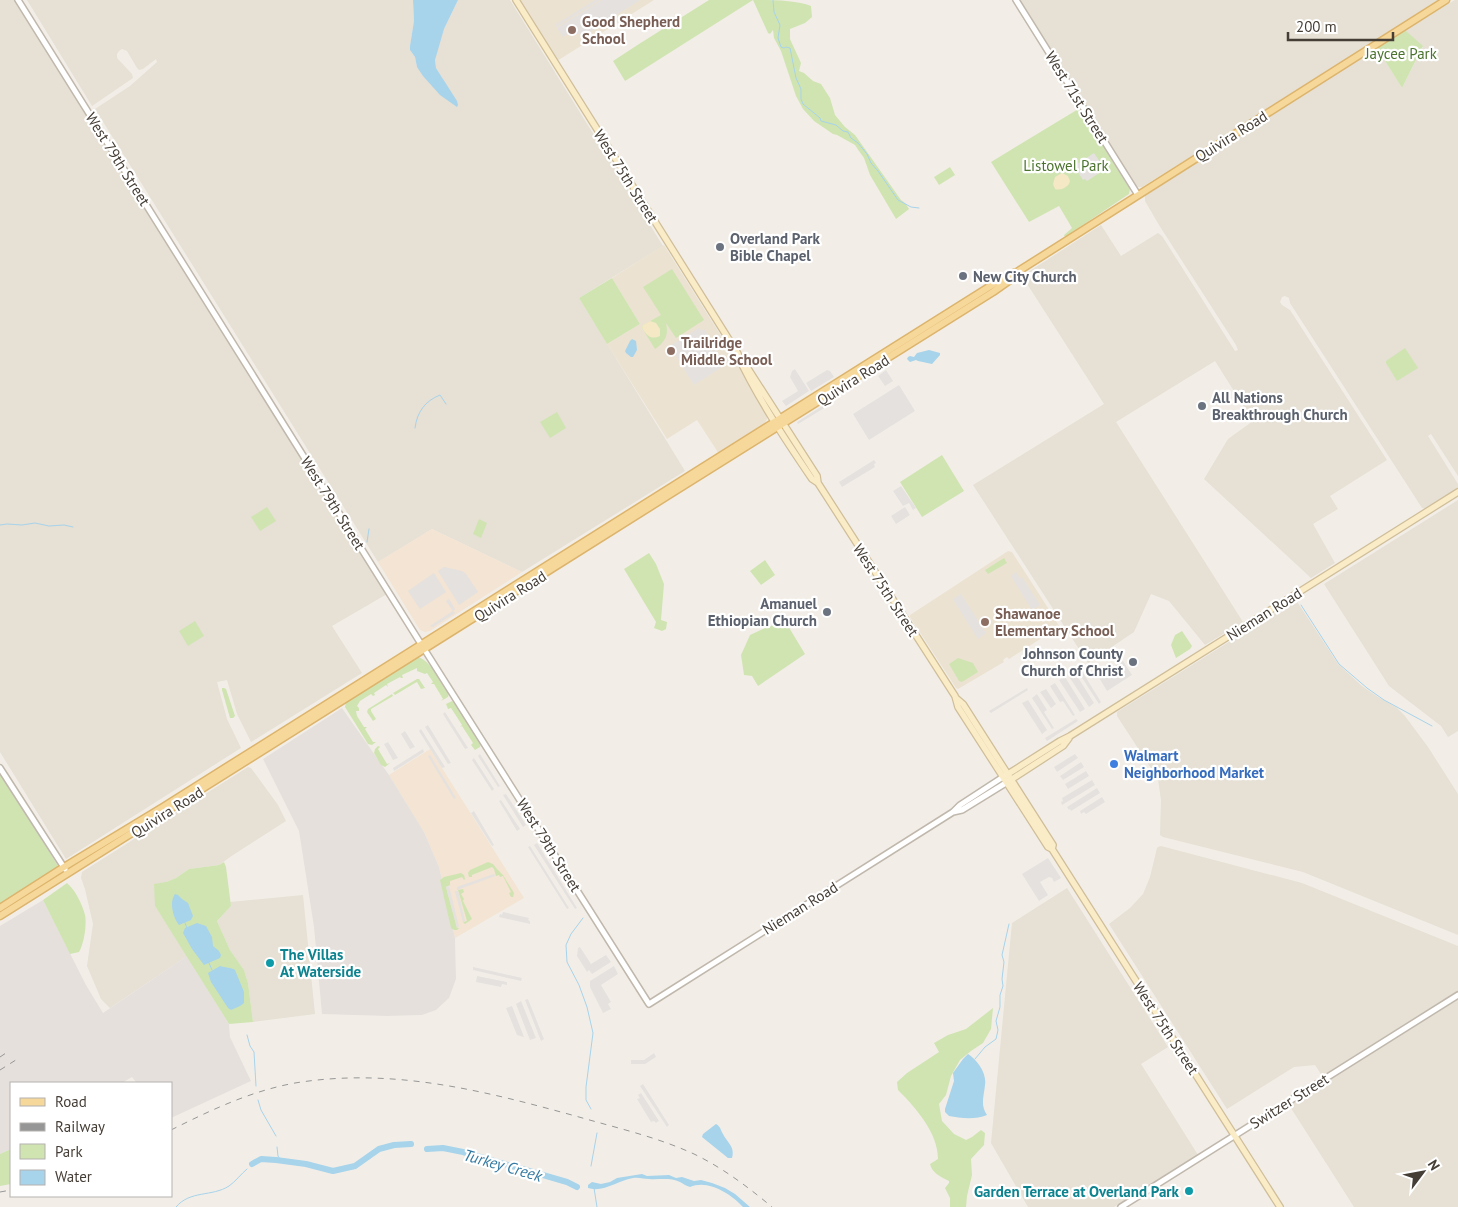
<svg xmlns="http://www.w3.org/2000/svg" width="1458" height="1207" viewBox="0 0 1458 1207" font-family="'PT Sans',sans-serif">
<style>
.residential{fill:#e6e0d5}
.commercial{fill:#f3e4d3}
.industrial{fill:#e5e0dc}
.education{fill:#ebe2d2}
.green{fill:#d0e4b2}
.sand{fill:#f4e8c5}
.parking{fill:#e4e1df}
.water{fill:#a7d3eb}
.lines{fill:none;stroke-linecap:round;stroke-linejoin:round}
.stream{stroke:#a7d3eb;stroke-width:1}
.river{stroke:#a7d3eb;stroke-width:6}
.tertiary-casing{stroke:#c0b8ad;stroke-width:8}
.secondary-casing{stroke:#cfbe99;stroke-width:8}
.primary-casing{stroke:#dcb46c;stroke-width:9}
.tertiary{stroke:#fff;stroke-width:5}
.secondary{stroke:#fbecc8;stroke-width:5.5}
.primary{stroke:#f7d89b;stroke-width:6}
.rail{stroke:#969696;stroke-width:1;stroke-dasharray:6 6;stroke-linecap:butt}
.education-dot{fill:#8d6e63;stroke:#fff;stroke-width:2}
.worship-dot{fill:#6b7280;stroke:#fff;stroke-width:2}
.shop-dot{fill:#3f7fe0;stroke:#fff;stroke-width:2}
.culture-dot{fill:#0f9aa8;stroke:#fff;stroke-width:2}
.labels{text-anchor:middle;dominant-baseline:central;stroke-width:4.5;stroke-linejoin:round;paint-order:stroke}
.education-label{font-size:15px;font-weight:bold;fill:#785e54;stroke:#fff;text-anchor:start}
.park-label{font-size:15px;fill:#4b732e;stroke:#fff}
.street-label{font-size:15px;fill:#453e36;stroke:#fff}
.worship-label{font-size:15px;font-weight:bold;fill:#5b616d;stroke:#fff;text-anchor:start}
.shop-label{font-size:15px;font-weight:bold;fill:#366cbe;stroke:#fff;text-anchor:start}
.culture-label{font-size:15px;font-weight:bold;fill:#0d838f;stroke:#fff;text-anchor:start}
.water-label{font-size:16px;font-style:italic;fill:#357aa2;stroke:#fff}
</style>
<rect width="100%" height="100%" fill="#f2eee7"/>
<path class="residential" d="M0 0H16L387 594 332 626 362 673 251 742 237 714 227 680 217 682 227 719 241 748 66 859 0 752Z
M27 0H413L414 21 410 46V50L415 57 417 67 443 79 436 68 435 60 436 54 444 29 458 0H510L663 246 579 298 685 471 522 572 432 529 378 562 95 109 130 86 157 62 156 59 143 69 139 70 137 68 127 51 122 49 119 51 117 54V58L132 74 133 78 92 106Z
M1019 0H1440L1200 151 1142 187H1138L1135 185Z
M1455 0H1458V476L1431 434 1428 436 1458 484V488L1426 509 1422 508 1290 303 1289 298 1285 296 1282 297 1280 302 1282 305 1290 310 1387 460 1330 496 1338 509 1313 524 1335 563 1311 578 1204 479 1228 439 1253 421 1215 361 1116 422 1243 622 1205 645 1169 601 1151 594 1134 632 1088 663 973 485 1104 404 1022 276 1101 225 1121 256 1158 233 1162 236 1235 351 1238 350 1236 345 1159 225 1145 201V196L1377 48 1402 88 1423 47 1405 30Z
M1458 500V731L1448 737 1441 726 1389 686 1324 584Z
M1296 600 1338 664 1362 686 1378 697 1397 708 1405 716 1428 747 1458 794V935L1303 872 1163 837 1160 835 1161 800 1158 779 1117 716V712Z
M248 767 251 768 278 805 286 821 233 855 219 865 189 869 176 878 166 882 155 906 187 956 110 1008 101 999 87 966 93 924 85 889 81 878 82 872Z
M1161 846 1302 883 1458 946V992L1323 1077 1315 1065 1294 1067 1227 1109 1109 924 1130 908 1143 894 1150 877 1157 848 1158 847Z
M1067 888 1168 1047 1141 1064 1198 1155 1114 1207H1028L991 1143 1012 923Z
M303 895 315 1014 253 1022 248 983 244 970 230 950 217 921 231 906 230 902Z
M1458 998V1207H1354L1289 1105Z"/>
<path class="commercial" d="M432 529 522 572 430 631 425 632 420 630 378 562Z
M430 749 524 898 455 938 439 867 424 832 389 775Z"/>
<path class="industrial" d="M342 708 389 775 424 832 439 867 455 938 456 979 449 998 436 1010 422 1015 387 1016 322 1014 314 927 299 831 263 759Z
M43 900 86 985 103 1013 187 956 229 1024 230 1037 251 1081 171 1118V1083H134L136 1082 132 1077 122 1083H11V1149L0 1154V926Z"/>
<path class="education" d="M520 0H654L557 61Z
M664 245 740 366 747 381 768 414 767 419 764 424 719 454 697 420 667 439 607 344 640 324 612 278Z
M1008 551 1012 552 1050 611 1059 626V627L1009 659 1007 657 1003 660 1004 662 958 689 956 688 910 617V615Z"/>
<path class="green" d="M709 0H753L625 81 613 61 639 44Z
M753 0C770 0 797 0 811 6L812 17 805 23 790 29V39L801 63 799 71 804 73 813 81 821 84 830 98 835 115 845 127 855 135 901 200 905 203 909 209 896 219 870 175 864 158 859 151 855 145 837 135 833 134 814 121 803 109 796 96 781 51 774 38 773 30 770 34 768 33Z
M1405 30 1423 46 1402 88 1377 48Z
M1080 108 1130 189 1129 194 1065 237 1064 235 1072 228 1059 206 1029 222 991 162Z
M950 167 955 175 939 185 934 177Z
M672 269 704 320 676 338 666 323C669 335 665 342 655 349L642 328 643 325 661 315 643 287Z
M612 278 640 324 607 344 579 298Z
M1405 348 1418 368 1397 381 1386 363V361Z
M557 412 566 428 550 438 540 422Z
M942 455 964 491 922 517 900 482Z
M267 507 276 521 260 531 251 517Z
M479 519 487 523 481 538 473 534Z
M649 553 656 564 664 584 661 620 667 622 666 629 662 631 654 628 656 622 624 569Z
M1004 558 1007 563 988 574 985 570Z
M765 560 775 575 761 585 750 571Z
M195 621 204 636 188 646 179 631Z
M785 621 805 654 758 686 752 676 744 675 741 655 750 635 765 628Z
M1182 631 1192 646 1190 649 1176 658 1171 645 1175 635Z
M418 657C430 660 441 682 449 693L448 697 441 701 443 699 434 684H431L433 682 427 673 425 674 417 671V668L402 675 403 678H401L400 677 387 684 388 687 386 685 374 693 375 695 373 696 371 694 360 701 357 706 359 708V711H356L357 716 364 727H367L365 729 373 742H376L372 745 368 744 345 707 346 702Z
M958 658 973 663 978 672 962 682 959 681 949 664Z
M417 679H419L425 688 421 689 417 682 415 683 395 695 393 693Z
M222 688H224L226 689 235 716 233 718H230L222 690Z
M392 694 393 696 371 709V711L376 719 373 721 367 712 368 709Z
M452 701 455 703 481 744 480 747 475 750 471 745 473 743 462 726 460 727 462 725 451 708 448 709 446 704Z
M378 746 380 747 378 749 387 764 390 763 385 767 381 765 374 753 375 749Z
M0 772 58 866 57 868V870L0 906Z
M224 862 226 867 231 906 217 921 230 950 244 970 248 983 253 1022 229 1024 155 906 154 884 166 882 176 878 189 869 219 865Z
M488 862 493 864 497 869 503 875 514 893 513 897H511L509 893 511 892 503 876 500 877 499 875 496 876 494 869 492 867 472 875V877H469L468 873 470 870Z
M461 873 464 875 465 879 464 880 462 877 450 881V885L446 887 457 928H459L457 930H454L451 928 440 880 444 877Z
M67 883C76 891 82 904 85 915 87 924 84 944 79 952L70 954 43 900Z
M463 889 464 892 461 894 464 899 463 901 472 919 465 924 463 922 467 921 458 890Z
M993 1008 991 1029 983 1043 971 1051 960 1060 951 1076 946 1095 939 1104 942 1121 954 1134 966 1140 972 1137 981 1130 985 1133 984 1145 971 1159 972 1175 967 1196 966 1207H950V1198L945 1188 949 1183V1181C941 1177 932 1173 930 1164L938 1159C938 1133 916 1108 898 1090L897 1082 907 1073 939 1052 934 1043 948 1035 966 1029Z
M11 1149V1184L0 1186V1154Z"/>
<path class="sand" d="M1062 173 1068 176 1070 181C1069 187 1061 191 1055 189L1053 184 1055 177Z
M650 321 656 323 660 329V336C651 340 647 336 642 328L643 325Z"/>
<path class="parking" d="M595 0H600L556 27 555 25Z
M602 0H640L583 36 581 34H575L573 30 563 37 557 28Z
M1094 153 1104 168 1101 170 1102 171 1087 181 1085 179 1083 180 1074 166Z
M699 328 701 331 704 329 710 338 707 339 709 346 712 351 715 349 722 361 720 362 722 367 694 385 670 346Z
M795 369 809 391 786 406 782 401 798 391 790 377 792 371Z
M827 370 830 371 834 377 811 391 806 383Z
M886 370 893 381 885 386 878 376Z
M899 385 915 411 869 440 853 414Z
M824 405 826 407 798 424 797 422Z
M874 460 876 463 874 464 875 467 842 487 839 482Z
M901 486 916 508 913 510 909 503 903 506 893 491Z
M905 507 910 515 896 524 891 516Z
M444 567 462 571 466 574 478 592 459 605 438 571Z
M1016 572 1020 579 1022 577 1040 605 1032 610 1011 576Z
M434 573 446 592 420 609 408 591Z
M961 594 986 633 978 639 953 599Z
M449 599 455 609 453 611 455 613 433 627 430 626 453 611 446 601Z
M1123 661 1132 675 1107 691 1098 676Z
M1080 668 1101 702 1099 704 1077 670Z
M1074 671 1094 703 1089 707 1068 675Z
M1065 677 1085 709 1080 712 1059 680Z
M1055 683 1075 715 1073 716 1063 701 1060 702 1050 686Z
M1027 688 1028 690 991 713 989 711Z
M1046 689 1056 704 1051 708 1040 692Z
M1037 694 1047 710 1044 712 1054 728 1052 729 1032 698Z
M1028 700 1047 730 1042 734 1022 703Z
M445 712 468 748 465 749 443 714Z
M1076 719 1078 721 1047 741 1045 738Z
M428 725 451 763 448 764 425 727Z
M421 729 445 767 442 768 419 731Z
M405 731 415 747 410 749 401 734Z
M388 742 398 758 393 760 384 744Z
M423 749 424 752 394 771 393 768Z
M480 754 500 786 498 787 478 756Z
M1075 754 1078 758 1057 772 1054 767Z
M430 755 456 798 454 799 428 756Z
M474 758 494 789 492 791 472 760Z
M1081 762 1084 767 1063 780 1060 776Z
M1086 771 1089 776 1068 789 1065 784Z
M1092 780 1095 785 1062 805 1061 802 1063 801 1062 798Z
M1097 788 1100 793 1071 811 1070 809 1069 810 1067 807Z
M506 794 526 825 523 827 503 795Z
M1102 797 1105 802 1086 814 1084 812 1081 814 1080 811Z
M501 800 520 829 517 831 499 801Z
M474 811 494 845 492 846 471 813Z
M537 843 577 908 575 909 534 845Z
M530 846 569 908 567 909 528 847Z
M1048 858 1061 878 1054 882 1052 878 1049 877 1040 882 1048 895 1039 901 1022 874Z
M494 874 495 876 457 890V887Z
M449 886 459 927 457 928 446 887Z
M455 891H458L465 921 463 922Z
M503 912 529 918 528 920 530 921V924L499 917 500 914 502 915Z
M580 947 591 964 606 955 611 962 592 974 589 970 587 972 577 956 578 948Z
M614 966 618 974 601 985 611 1002 608 1004 611 1009 603 1013 590 987V981Z
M473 967 522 978 521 981 473 970Z
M477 976 507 982V985L502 984 501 987 476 982Z
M528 999 544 1039 541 1041 525 1000Z
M521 1001 536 1038 530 1040 516 1004Z
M512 1006 524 1037 517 1035 506 1008Z
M654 1053 656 1057 645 1064H631V1060H644Z
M643 1084 669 1125 667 1127 640 1086Z
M641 1093 659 1121 656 1123 654 1121 651 1122 637 1099 640 1098 638 1095Z"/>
<path class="water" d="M413 0H458L444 29 435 60 436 68 457 101 458 105 457 107 440 95 423 76 417 67 415 57 410 50V46L414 21Z
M632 339 636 341 637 350 633 357H631L626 353 625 351 630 341Z
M929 350 940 353V355L932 364 918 361 916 360 910 362 907 359 908 357 910 356 914 357 917 353Z
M175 894 178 895 182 899 188 903 193 916 191 920 179 925C173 918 169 902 175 894Z
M197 923 206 926 212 937 213 946 219 951 221 955 220 958 204 965 192 949 183 933 185 928Z
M220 966C225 968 231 967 235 970L244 992V1003L240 1006 231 1010 228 1008 211 982 208 973Z
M968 1054C977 1060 987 1073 985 1085 984 1096 980 1105 987 1115 975 1120 960 1118 949 1116L945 1112V1109L954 1081 953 1073 963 1059Z
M716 1124C721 1127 720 1129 723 1134 728 1144 735 1146 732 1158H728L702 1137 703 1134Z
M642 1174 647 1176 669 1175 676 1178 682 1177 694 1181 701 1180 712 1183 725 1188 735 1194 750 1207H743C731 1194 708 1179 690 1187 686 1186 684 1184 680 1182 670 1177 658 1180 649 1179 644 1179 639 1177 633 1178 619 1180 603 1193 588 1188V1185L592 1182 601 1184 610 1182 617 1178Z"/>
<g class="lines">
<path class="stream" d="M773 0 774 12 780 25 778 38 781 47 784 48 786 47 790 48 796 78 801 89V99L803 104 820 118 821 121 836 125 843 131 848 132 851 138 858 143 867 154 871 163 878 171 898 200 911 207 919 208
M415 428C417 412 425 401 440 395L446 404
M0 525 7 524 22 525 35 523 49 526 64 525 73 527
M367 542 369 529
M1301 605 1339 664 1367 688 1384 700 1432 726
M583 918 571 934 566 945 567 962 579 985 587 1007 593 1033 586 1087V1100L591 1109
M185 923 187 928
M209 963 212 970
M247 1035 250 1046 254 1052 256 1086
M975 1059 985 1047 996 1039 998 1030 996 1021 1000 1007V995L1003 986 1002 979 1004 962 1002 955 1009 924
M258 1100 261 1110 276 1136
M277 1147 278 1156 281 1161
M591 1166 597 1133
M594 1188 597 1207
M176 1207C190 1190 212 1197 229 1186 235 1182 241 1174 247 1169"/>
<path class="river" d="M427 1149 443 1148 463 1152 567 1182 577 1187
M252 1164 261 1159 276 1160 306 1164 333 1171 355 1166 379 1149 394 1145 411 1144"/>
<g class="tertiary-casing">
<path id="tertiary" d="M18 0 421 644 649 1004 953 812 960 805 1006 775
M1016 0 1138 195
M0 768 65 869
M953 812 962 810 1009 781
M1121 1207 1458 995"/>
</g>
<g class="secondary-casing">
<path id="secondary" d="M516 0 738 354
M736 352C757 397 784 438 812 479L818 483 955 696 958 707 1048 847 1052 849 1280 1207
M745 364 817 476 818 483
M956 698 963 704 1053 845 1052 849
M1008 774 1060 741 1070 736 1458 492
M1012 779 1063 746 1069 738"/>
</g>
<g class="primary-casing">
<path id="primary" d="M0 908 64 867 163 807 1008 275 1017 272 1446 0
M0 916C223 777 445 635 669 495 777 427 885 360 993 292L1010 280 1016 273"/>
</g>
<use href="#tertiary" class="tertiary"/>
<use href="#secondary" class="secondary"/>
<use href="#primary" class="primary"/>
<path class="rail" d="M0 1057 6 1053
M0 1070 19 1058
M171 1130C211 1110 251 1091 295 1083 393 1067 485 1091 579 1117 617 1128 657 1137 694 1154 723 1168 748 1187 772 1207
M0 1192 11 1190"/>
</g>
<g class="education-dot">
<circle cx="572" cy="30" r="5"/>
<circle cx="671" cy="351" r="5"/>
<circle cx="985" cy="622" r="5"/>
</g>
<g class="worship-dot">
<circle cx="720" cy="247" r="5"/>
<circle cx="963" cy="276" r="5"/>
<circle cx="1202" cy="406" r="5"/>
<circle cx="827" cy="612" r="5"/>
<circle cx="1133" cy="662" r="5"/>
</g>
<circle class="shop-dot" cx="1114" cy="764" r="5"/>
<g class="culture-dot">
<circle cx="270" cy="963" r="5"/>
<circle cx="1189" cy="1191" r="5"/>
</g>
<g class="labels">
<g class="education-label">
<text x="582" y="21">Good Shepherd<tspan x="582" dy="17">School</tspan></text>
<text x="681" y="342">Trailridge<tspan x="681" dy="17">Middle School</tspan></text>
<text x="995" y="613">Shawanoe<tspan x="995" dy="17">Elementary School</tspan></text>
</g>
<g class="park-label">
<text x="1401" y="53">Jaycee Park</text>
<text x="1066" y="165">Listowel Park</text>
</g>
<g class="street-label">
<text transform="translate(1077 97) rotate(58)">West 71st Street</text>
<text transform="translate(1231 136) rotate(-32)">Quivira Road</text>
<text transform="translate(118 159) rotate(58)">West 79th Street</text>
<text transform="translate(626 176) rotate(58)">West 75th Street</text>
<text transform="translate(853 380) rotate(-32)">Quivira Road</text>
<text transform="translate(333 503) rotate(58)">West 79th Street</text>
<text transform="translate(886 590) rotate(57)">West 75th Street</text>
<text transform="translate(510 596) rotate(-32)">Quivira Road</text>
<text transform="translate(1264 614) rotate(-32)">Nieman Road</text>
<text transform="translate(167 812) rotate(-32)">Quivira Road</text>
<text transform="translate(549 845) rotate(58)">West 79th Street</text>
<text transform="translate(800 908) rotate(-32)">Nieman Road</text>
<text transform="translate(1166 1028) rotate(57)">West 75th Street</text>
<text transform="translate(1289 1101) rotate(-32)">Switzer Street</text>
</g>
<g class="worship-label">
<text x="730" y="238">Overland Park<tspan x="730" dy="17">Bible Chapel</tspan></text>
<text x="973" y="276">New City Church</text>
<text x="1212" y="397">All Nations<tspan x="1212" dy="17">Breakthrough Church</tspan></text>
<text x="817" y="603" text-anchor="end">Amanuel<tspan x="817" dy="17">Ethiopian Church</tspan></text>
<text x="1123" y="653" text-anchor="end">Johnson County<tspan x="1123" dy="17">Church of Christ</tspan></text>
</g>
<g class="shop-label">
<text x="1124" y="755">Walmart<tspan x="1124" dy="17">Neighborhood Market</tspan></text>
</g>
<g class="culture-label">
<text x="280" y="954">The Villas<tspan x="280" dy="17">At Waterside</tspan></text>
<text x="1179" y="1191" text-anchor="end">Garden Terrace at Overland Park</text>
</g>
<g class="water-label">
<text transform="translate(503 1165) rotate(16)">Turkey Creek</text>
</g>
</g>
<rect x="10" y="1082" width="162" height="115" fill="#ffffff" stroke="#b5b2af"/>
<rect x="20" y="1098" width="25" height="8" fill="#f7d89b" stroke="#b5b2af"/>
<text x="55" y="1107" font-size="15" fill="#453e36">Road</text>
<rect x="20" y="1123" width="25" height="8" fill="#969696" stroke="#b5b2af"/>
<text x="55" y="1132" font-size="15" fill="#453e36">Railway</text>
<rect x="20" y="1144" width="25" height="15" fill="#d0e4b2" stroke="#b5b2af"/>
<text x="55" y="1157" font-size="15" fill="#453e36">Park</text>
<rect x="20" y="1170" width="25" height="15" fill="#a7d3eb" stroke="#b5b2af"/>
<text x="55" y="1182" font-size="15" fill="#453e36">Water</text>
<g transform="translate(1423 1172) rotate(58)" stroke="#ffffff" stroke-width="4" paint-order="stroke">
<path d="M0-4L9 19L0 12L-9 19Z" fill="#453e36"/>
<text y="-8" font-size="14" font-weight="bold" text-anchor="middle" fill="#453e36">N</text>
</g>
<path d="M1288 32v8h105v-8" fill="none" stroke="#453e36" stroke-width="2.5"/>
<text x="1296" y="32" font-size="15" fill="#453e36" stroke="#ffffff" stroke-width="4" paint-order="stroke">200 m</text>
</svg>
